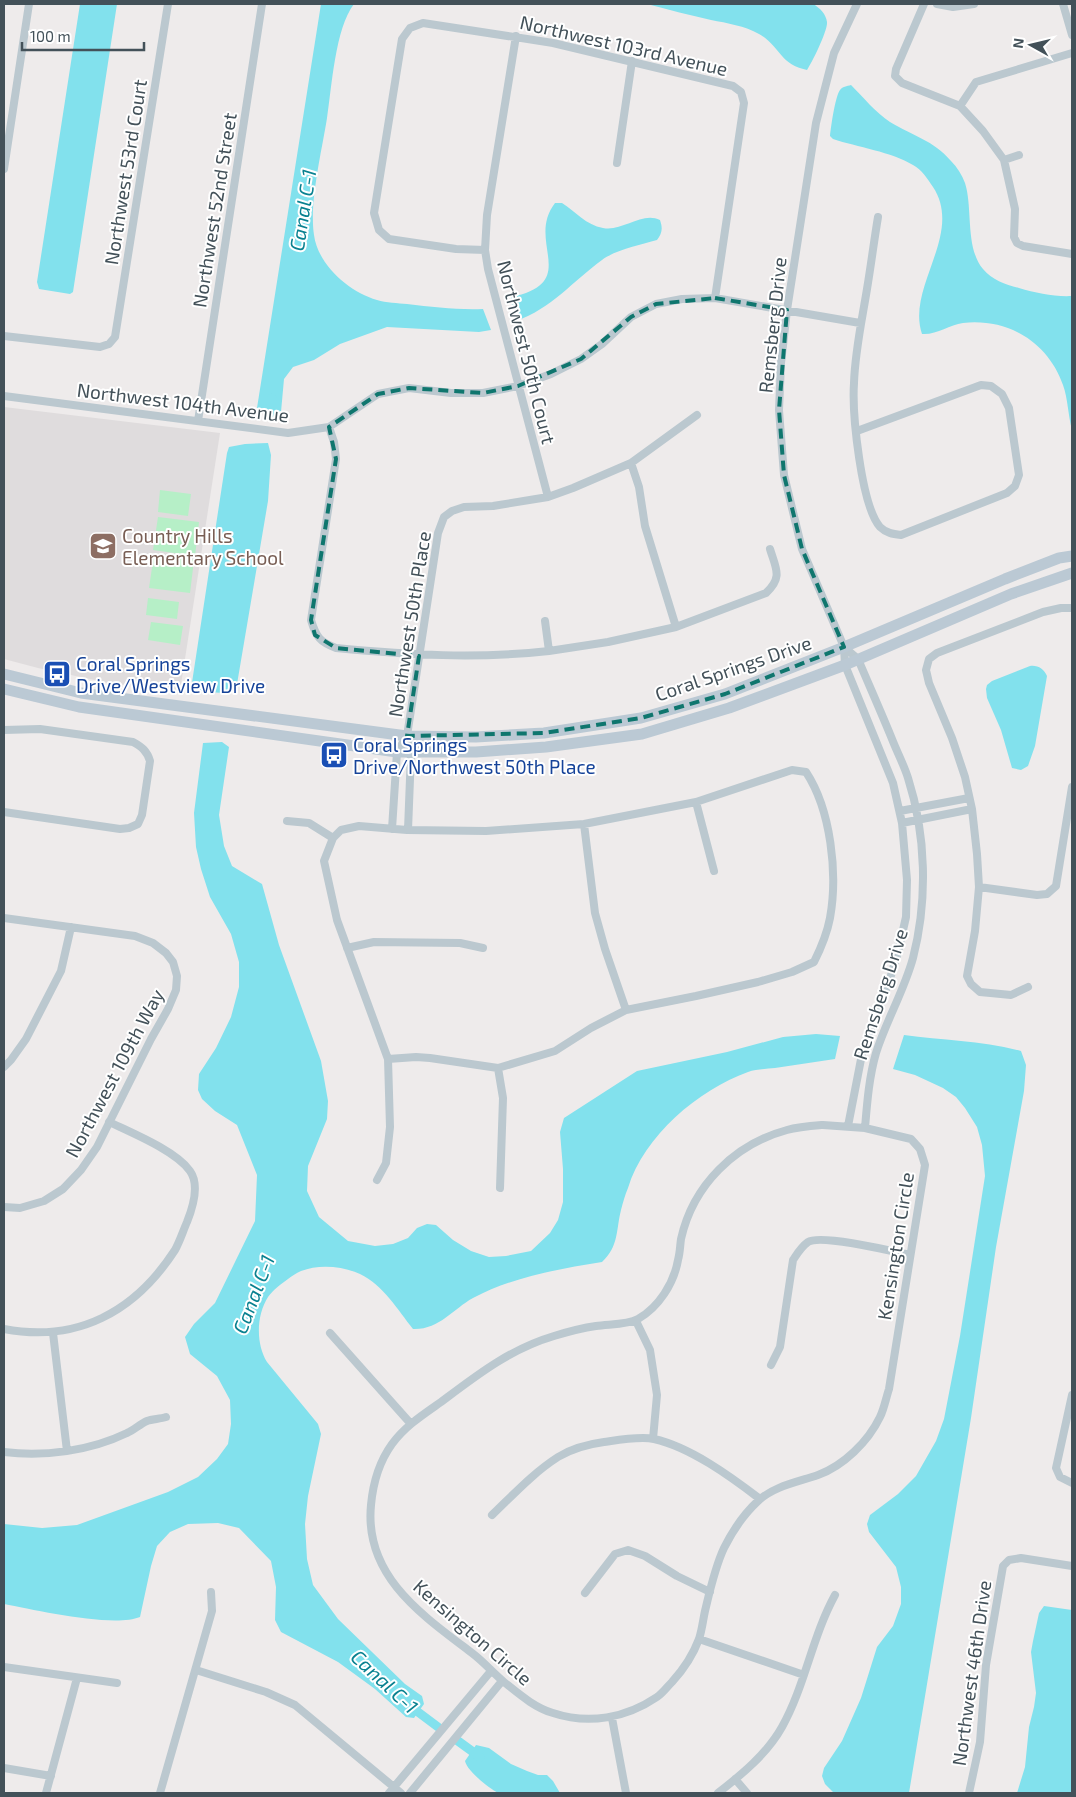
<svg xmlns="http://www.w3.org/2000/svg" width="1076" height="1797" viewBox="0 0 1076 1797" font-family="'Exo 2',sans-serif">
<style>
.education{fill:#dfdcdd}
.green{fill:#b6efc7}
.water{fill:#82e1ed}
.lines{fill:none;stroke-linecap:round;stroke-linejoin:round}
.canal{stroke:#82e1ed;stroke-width:9}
.minor{stroke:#bbc8cf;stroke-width:8}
.secondary{stroke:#bbc9d4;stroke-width:11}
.marked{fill:none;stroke:#0f766e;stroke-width:4;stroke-dasharray:10 6;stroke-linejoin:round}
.labels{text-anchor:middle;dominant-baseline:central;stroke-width:4;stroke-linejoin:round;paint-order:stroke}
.street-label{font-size:19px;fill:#435159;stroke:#fff}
.education-label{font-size:19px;fill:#785e54;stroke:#fff;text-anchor:start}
.transit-label{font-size:19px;fill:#164399;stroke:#fff;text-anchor:start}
.water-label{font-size:20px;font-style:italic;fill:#098190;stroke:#fff}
</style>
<rect width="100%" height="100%" fill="#eeebeb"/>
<path class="education" d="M4 407 220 433 180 691 109 683 38 668 4 659Z"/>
<path class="green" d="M160 490 191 494 188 516 158 512Z
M158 517 199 522 195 556 153 550Z
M154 554 194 560 190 593 149 588Z
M148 598 179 602 177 619 146 615Z
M151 622 183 626 180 645 148 640Z"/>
<path class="water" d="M80 4H117L73 292 70 294 39 289 37 282Z
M321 4H354C335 29 332 86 327 118 322 150 309 203 314 235 318 265 349 292 377 300 386 303 398 303 407 304 433 307 457 310 483 309L491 330 479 332 387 327 340 344 314 360 293 367 284 379 281 412 257 408Z
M647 4H813C820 8 826 14 827 22 828 30 812 63 807 70 780 65 780 46 759 34 745 26 727 23 711 20 690 15 669 10 647 4Z
M851 85C863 97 876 113 890 122 913 136 933 140 951 161 957 167 962 175 965 183 973 208 965 248 983 269 992 280 1006 285 1019 288 1036 293 1055 297 1072 296V430C1068 415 1068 399 1063 385 1048 342 1008 318 963 323 949 325 937 335 922 334 906 287 964 234 933 187 927 178 922 170 913 165 892 152 857 147 833 139L830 136C831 127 835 97 840 90 842 87 847 86 851 85Z
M555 203H562C576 212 586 225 603 228 622 232 642 211 660 220 663 229 662 233 657 240 640 245 615 250 602 260 573 281 551 309 516 321L511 297C582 282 525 242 555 203Z
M268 443 271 455 268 501 236 690C222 695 206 692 191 689L227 453 229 447 245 444Z
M1030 666C1038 665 1044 669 1047 676L1035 746 1028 766 1021 770 1012 768 1001 730 987 698 986 689 987 685 992 681Z
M222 742 229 747 219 815 224 846 232 866 262 884 279 945 321 1061 328 1101 327 1119 308 1166 307 1191 319 1217 348 1241 375 1246 393 1244 408 1238 417 1228 427 1224 436 1225 453 1240 471 1251 489 1257 506 1256 531 1251 550 1233 558 1220 563 1202V1169L560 1132 564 1118 637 1071 727 1052 783 1037 816 1034 840 1036 835 1059C815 1062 795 1065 775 1068 766 1069 756 1069 748 1072 698 1090 644 1136 628 1188 625 1195 623 1202 621 1210 616 1230 619 1246 602 1262 558 1269 513 1277 473 1298 453 1309 439 1330 413 1329 398 1310 383 1285 360 1274 342 1266 319 1264 301 1271 296 1273 292 1276 288 1279 281 1284 273 1290 268 1297 256 1316 256 1344 267 1362L318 1424 321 1434 308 1496 305 1524 307 1559 313 1585 338 1619 405 1684 422 1696 424 1704 414 1718 406 1717 375 1689 338 1662 281 1632 275 1620 276 1587 271 1561 239 1528 218 1523 188 1524 170 1532 157 1546 151 1566 140 1617C113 1628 36 1610 4 1604V1524L42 1528 77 1525 168 1492 198 1477 217 1459 228 1444 231 1424 230 1400 217 1376 190 1354 185 1337 194 1324 215 1303 255 1221 257 1175 237 1125 215 1111 202 1099 198 1090 199 1074 216 1048 231 1017 239 987V962L231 934 210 897 201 869 196 847 194 813 203 743Z
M904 1035C942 1040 983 1041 1021 1051L1026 1065 1024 1091 996 1247 971 1418 909 1793H834L825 1784 822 1776 824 1768 842 1741 861 1698 877 1647 893 1626 901 1604V1587L896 1567 869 1532 867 1524 870 1515 898 1494 916 1476 936 1441 944 1419 960 1336 985 1176 982 1145 977 1127 965 1108 956 1097 943 1088 915 1075 893 1069Z
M1044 1606 1072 1610V1793H1017L1025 1767 1029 1727 1034 1707 1036 1693 1031 1652 1033 1641 1039 1613Z
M476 1745 489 1748 511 1764 527 1771 538 1775H547L553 1781 560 1793C550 1793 504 1795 498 1793 489 1788 467 1771 465 1761Z"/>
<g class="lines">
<path class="canal" d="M269 415 272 398
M410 1706 438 1727
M458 1741 480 1757"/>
<path class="minor" d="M924 4 896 69 895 76 902 83 960 106 983 131 1004 160 1015 209 1014 237 1017 243 1023 246 1072 254
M937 4 953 7 974 4
M1063 4 1072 35
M516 36 487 215 485 250 488 269 548 497
M960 106 976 82 1072 53
M1004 160 1019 155
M617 163 632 61
M4 169 29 4
M485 250 456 249 389 239 379 230 374 213 402 39 410 28 423 23 553 43 733 86 741 92 744 103 715 298
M4 336 100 347 109 344 115 337 168 4
M4 396 288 433 329 427 378 394 409 388 451 393H483L518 386 551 374 581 359 602 344 631 317 656 304 682 299 715 298 860 323
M198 421 262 4
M329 427 334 442 336 459 311 620C316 637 320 642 336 648 410 655 475 659 549 651
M857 431 981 385 991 386 1002 394 1009 408 1019 475 1015 486 1007 493 901 535C893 534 886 533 880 527 861 505 852 413 854 383 855 351 862 320 867 289 871 265 874 241 878 217
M631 463 639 487 645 526 676 627
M545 621 549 651 608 642 676 627 766 593C783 577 776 569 770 549
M844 647 858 659C869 685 881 712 892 739 897 752 904 765 908 778 926 834 928 900 913 958 904 991 886 1021 876 1053 869 1077 867 1104 865 1128
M4 730 40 729 133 742C142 747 147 751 150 761L142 815 138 824 129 828 120 829 4 812
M696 802 714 871
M900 811 969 798
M287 821 309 823 333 838
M902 823 972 809
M584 824 595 913 605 949 626 1010
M392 829 397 752 407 736
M408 830 411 753 407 736 438 533 444 517 452 511 464 507 493 506 548 497 573 488 631 463 697 415
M979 887 1037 895 1047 894 1056 886 1072 787
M4 918 135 936 153 943 166 953 173 962 177 976 176 990 168 1009 151 1039 97 1147 81 1170 63 1189 44 1201 20 1208 4 1207
M347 948 374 942 460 943 483 948
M1028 987 1011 995 980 992 971 984 967 976 975 931 979 887 977 854 972 809 965 777 952 738 929 683 926 670 929 659 937 653 1043 612 1061 608H1072
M4 1067 11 1060 26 1039 61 971 71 927
M498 1068 503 1098 500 1188
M823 1125 865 1128 911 1139 920 1149 925 1165 889 1389C886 1398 884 1409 880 1417 868 1442 843 1466 818 1475 798 1482 774 1486 758 1501 745 1513 732 1532 724 1548 715 1567 710 1590 705 1611 703 1620 702 1630 699 1639 693 1655 683 1670 672 1682 667 1687 663 1693 657 1697 626 1718 589 1725 553 1713 535 1708 519 1694 504 1682 493 1673 484 1662 472 1653 422 1615 364 1576 371 1505 373 1483 379 1462 392 1444 405 1426 424 1414 441 1402 477 1375 510 1349 554 1336 567 1332 582 1328 596 1326 609 1324 627 1325 638 1319 659 1307 674 1283 678 1260 680 1253 680 1246 681 1239 693 1185 735 1144 787 1130 798 1127 811 1126 823 1125Z
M848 1126 863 1049 889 982 898 952 906 917 907 880 902 823 893 783 845 665 844 647 802 549 784 475 779 410 781 363 787 310 816 123 834 53 857 4
M377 1180 386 1163 390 1127 388 1059 337 920 324 861 333 838 341 830 359 826 407 830 486 831 584 824 696 802 792 770 806 772C831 810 838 874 830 918 827 934 821 948 814 962L792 972 758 982 696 996 626 1010 591 1028 555 1051 498 1068 430 1058 416 1057 388 1059
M636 1321 650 1350 657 1395 653 1439
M4 1329C77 1343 135 1312 175 1250 180 1241 183 1231 187 1222 193 1207 200 1185 190 1171 176 1151 132 1133 109 1122
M53 1333 67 1451
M330 1333 411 1424
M771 1365 780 1347 793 1260C797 1254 801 1247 808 1242 820 1234 892 1251 910 1255
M1072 1395 1056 1468 1060 1477 1072 1483
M4 1452C44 1457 90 1451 127 1433 134 1430 140 1424 147 1421 152 1419 160 1419 166 1417
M492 1515C513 1495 533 1473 558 1457 571 1449 589 1444 604 1442 618 1440 640 1436 654 1439 690 1447 730 1476 760 1499
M585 1593 615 1554 628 1550 645 1556 677 1576 710 1592
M699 1639 804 1675
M4 1667 117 1683
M196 1670 266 1692 295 1705 401 1793
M612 1718 626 1793
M4 1768 51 1776
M735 1779 747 1793
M46 1793 77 1678
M160 1793 212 1611 211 1592
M389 1793 491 1671
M410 1793 502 1681
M718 1793C741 1775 767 1754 782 1727 805 1686 812 1637 835 1595
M969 1793 980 1742 986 1665 1003 1566 1009 1560 1021 1558 1072 1566"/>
<path class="secondary" d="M4 674 81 693 407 736 476 737 544 733 641 718 725 694 844 647 1005 579 1059 558 1072 556
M4 689 79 707 397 752H476L546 747 642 734 729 708 845 665 1011 594 1072 573"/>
</g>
<path class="marked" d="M715 298 787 310 779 410 784 475 802 549 844 647 725 694 641 718 544 733 407 736 419 656 336 648 315 635 311 620 336 459 329 427 378 394 409 388 483 393 518 386 581 359 631 317 656 304Z"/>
<defs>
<g id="school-square" transform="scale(1.4375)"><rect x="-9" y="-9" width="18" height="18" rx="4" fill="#8d6e63" stroke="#fff"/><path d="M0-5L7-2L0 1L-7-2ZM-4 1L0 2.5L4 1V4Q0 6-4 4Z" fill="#fff"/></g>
<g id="bus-square" transform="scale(1.4375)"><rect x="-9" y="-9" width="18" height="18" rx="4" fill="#1a4fb4" stroke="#fff"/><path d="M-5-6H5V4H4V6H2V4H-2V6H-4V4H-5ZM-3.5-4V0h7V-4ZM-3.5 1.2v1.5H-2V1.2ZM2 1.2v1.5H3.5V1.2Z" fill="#fff"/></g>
</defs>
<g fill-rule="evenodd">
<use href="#school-square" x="103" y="546"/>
<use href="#bus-square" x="57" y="674"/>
<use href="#bus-square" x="334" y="755"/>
</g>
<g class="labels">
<g class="street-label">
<text transform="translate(624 45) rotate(13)">Northwest 103rd Avenue</text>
<text transform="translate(125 172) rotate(-81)">Northwest 53rd Court</text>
<text transform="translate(214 210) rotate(-81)">Northwest 52nd Street</text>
<text transform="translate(772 325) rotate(-84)">Remsberg Drive</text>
<text transform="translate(527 352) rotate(76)">Northwest 50th Court</text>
<text transform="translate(183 402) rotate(7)">Northwest 104th Avenue</text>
<text transform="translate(409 624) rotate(-81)">Northwest 50th Place</text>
<text transform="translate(733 668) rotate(-19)">Coral Springs Drive</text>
<text transform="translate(880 994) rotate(-72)">Remsberg Drive</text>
<text transform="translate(114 1073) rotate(-62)">Northwest 109th Way</text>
<text transform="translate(895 1246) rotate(-81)">Kensington Circle</text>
<text transform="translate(473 1632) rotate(41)">Kensington Circle</text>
<text transform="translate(971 1673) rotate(-82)">Northwest 46th Drive</text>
</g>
<g class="education-label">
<text x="122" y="535">Country Hills<tspan x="122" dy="22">Elementary School</tspan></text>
</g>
<g class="transit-label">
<text x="76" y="663">Coral Springs<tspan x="76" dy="22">Drive/Westview Drive</tspan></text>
<text x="353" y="744">Coral Springs<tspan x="353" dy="22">Drive/Northwest 50th Place</tspan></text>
</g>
<g class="water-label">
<text transform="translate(302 210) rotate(-81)">Canal C-1</text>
<text transform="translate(253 1294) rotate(-69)">Canal C-1</text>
<text transform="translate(385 1681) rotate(43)">Canal C-1</text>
</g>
</g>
<rect width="1076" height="1797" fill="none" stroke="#435159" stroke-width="10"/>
<g transform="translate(1031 45) rotate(278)" stroke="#ffffff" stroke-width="4" paint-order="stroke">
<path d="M0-4L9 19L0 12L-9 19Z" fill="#435159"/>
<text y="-8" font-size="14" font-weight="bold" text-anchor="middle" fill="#435159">N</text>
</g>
<path d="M22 42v8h122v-8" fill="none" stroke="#435159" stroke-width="2.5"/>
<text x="30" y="42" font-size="15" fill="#435159" stroke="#ffffff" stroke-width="4" paint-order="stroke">100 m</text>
</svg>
